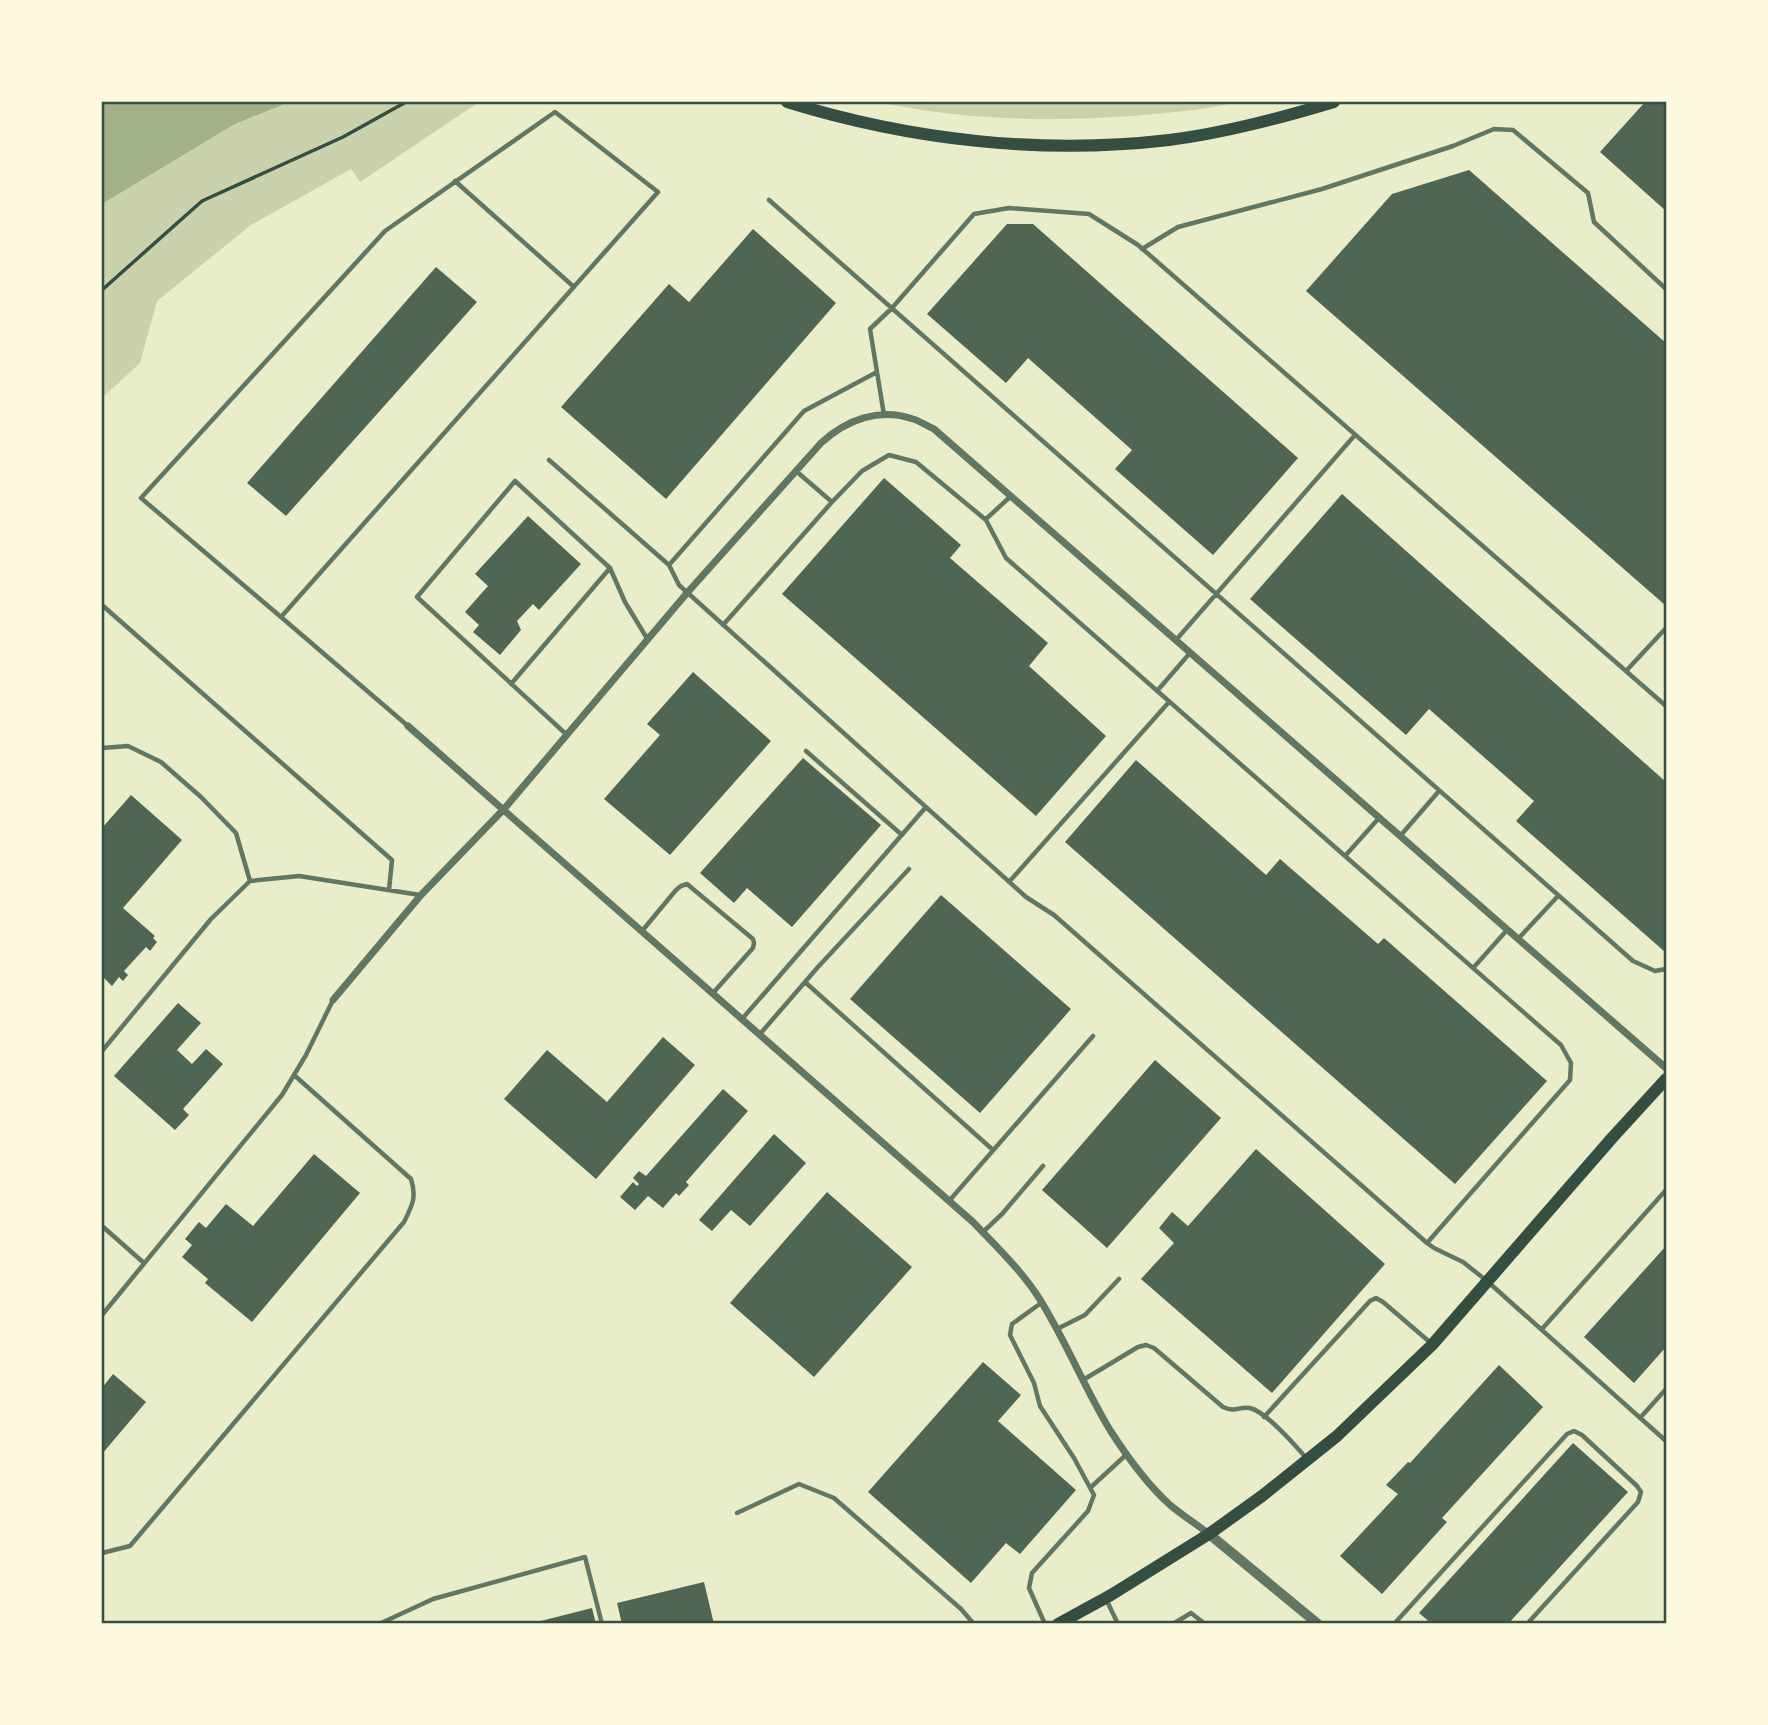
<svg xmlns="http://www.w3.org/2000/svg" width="1768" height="1725" viewBox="0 0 1768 1725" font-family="'Work Sans',sans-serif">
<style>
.green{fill:#cad2ad}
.water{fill:#a3b18a}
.building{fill:#4f6655}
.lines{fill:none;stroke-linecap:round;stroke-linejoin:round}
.path{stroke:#344e41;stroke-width:3.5}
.service{stroke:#617663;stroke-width:4.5}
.minor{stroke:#617663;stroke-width:7}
.tertiary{stroke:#617663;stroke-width:10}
.secondary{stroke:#344e41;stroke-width:12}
.neatline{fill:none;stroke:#344e41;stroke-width:2.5}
</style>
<rect width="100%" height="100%" fill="#e9edc9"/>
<path class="green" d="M291 102H479L360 182 351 169 251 225 157 301 140 363 102 398V204L235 124Z
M879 102H1238C1203 110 1168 113 1132 116 1047 122 962 120 879 102Z"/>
<path class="water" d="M102 102H290L235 124 102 204Z"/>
<path class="building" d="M1645 102H1666V211L1600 152Z
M1469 170 1666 343V604L1665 605 1306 291 1392 194Z
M1007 224H1033L1298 458 1213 555 1115 469 1132 450 1028 358 1006 383 927 314Z
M753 229 836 303 666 499 561 407 669 284 689 302Z
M436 267 477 302 286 516 247 483Z
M884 478 961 545 950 558 1048 643 1029 666 1106 736 1036 816 782 594Z
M1342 494 1666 782V950L1665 952 1516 821 1534 801 1429 709 1406 735 1250 599Z
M528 516 581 564 539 610 533 604 517 621 521 630 500 655 473 632 479 625 465 612 488 586 475 574Z
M693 672 771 741 670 855 604 799 660 735 647 724Z
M803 758 881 825 792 927 747 888 734 903 700 873Z
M1136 760 1266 875 1280 859 1378 944 1384 938 1547 1081 1455 1184 1065 842Z
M131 795 182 840 123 908 155 936 153 938 157 942 150 951 146 947 124 971 128 975 123 981 119 977 112 986 102 976V828Z
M941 895 1071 1009 980 1113 850 999Z
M178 1003 201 1023 177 1050 192 1064 206 1049 223 1064 183 1109 189 1115 175 1130 114 1076Z
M663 1037 695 1065 596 1179 504 1099 547 1050 607 1102Z
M1155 1060 1221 1118 1107 1248 1042 1190Z
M723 1089 748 1111 686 1182 689 1185 679 1196 676 1193 663 1208 648 1196 635 1210 620 1197 633 1182 637 1186 639 1184 633 1178 639 1171 646 1176Z
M774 1134 806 1163 750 1226 731 1210 712 1231 699 1220Z
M1256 1149 1385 1264 1272 1393 1141 1279 1174 1243 1159 1228 1172 1212 1188 1226Z
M314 1154 360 1193 252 1322 205 1283 208 1279 182 1257 192 1245 185 1239 199 1222 206 1228 226 1204 253 1226Z
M827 1192 912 1267 814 1377 730 1303Z
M1666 1246V1347L1634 1383 1584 1337Z
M983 1362 1021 1395 998 1421 1076 1490 1020 1554 1006 1543 971 1583 868 1492Z
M1499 1365 1543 1407 1442 1518 1447 1522 1382 1594 1340 1556 1398 1494 1386 1485 1408 1462 1410 1463Z
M113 1374 146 1402 102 1454V1388Z
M1573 1443 1628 1492 1508 1624H1432L1419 1613Z
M704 1582 714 1624H622L617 1603Z
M592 1608 596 1624H533V1623Z"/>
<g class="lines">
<path class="path" d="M102 290 202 201 343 137 406 102"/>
<path class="service" d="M455 181 574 287
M769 200 1633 961 1655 971 1666 969
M1142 249 1178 227 1322 189 1453 146 1494 129 1513 130 1588 193 1594 222 1666 289
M877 372 804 411 669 565 679 585 1026 897 1054 915 1427 1243 1434 1248 1463 1262 1487 1281 1666 1441
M884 415 870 329 892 308 974 214 1009 208 1089 214 1138 245 1666 706
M549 460 669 565
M832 502 862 471 889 455 916 462 986 520 1006 558 1345 856 1561 1045 1571 1063 1570 1080 1427 1243
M986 519 1011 496
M102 605 392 860 389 890
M281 617 141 498 385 231 555 112 658 192 281 617 408 726
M723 625 832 502 796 471
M1176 640 1355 435
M1626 671 1666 628
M511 684 610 568
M1157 691 1190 653
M567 735 417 597 515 481 610 568 625 602 648 640
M102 748 128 746 161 762 201 797 236 833 250 881
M806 751 902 835
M1401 835 1439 791
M1345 856 1379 818
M1009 882 1169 702
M642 931 676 890 681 886 687 884 753 939 754 943 753 948 713 993
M1518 939 1558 896
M1474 967 1507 930
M805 982 993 1150
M742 1019 926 807
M760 1034 818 967 909 869
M102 1051 211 919 250 881 299 876 420 895
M949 1201 1093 1036
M102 1226 144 1263
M983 1232 1002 1214 1043 1166
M1041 1303 1012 1324 1010 1335 1034 1383 1040 1406 1074 1458 1094 1495 1088 1511 1032 1573 1029 1588 1045 1624
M102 1315 282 1095 306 1055 333 1000
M1057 1329 1085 1315 1119 1279
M1542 1329 1666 1190
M1083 1380 1138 1347 1146 1345 1154 1348 1223 1407C1237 1413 1238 1406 1250 1408 1266 1412 1296 1446 1307 1459
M1264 1417 1370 1301 1376 1298 1383 1302 1432 1344
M1640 1418 1666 1389
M1090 1488 1127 1454
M737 1513 799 1484 834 1498 961 1609 974 1624
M102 1553 130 1546 404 1222C412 1206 417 1197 411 1179L294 1075
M1106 1599 1118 1624
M379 1624 433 1599 585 1557 602 1624
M1173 1624 1191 1613 1205 1624
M1394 1624 1567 1434 1574 1431 1582 1435 1637 1486 1641 1492 1638 1502 1527 1624"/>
<path class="minor" d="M408 726 973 1222C996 1246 1021 1270 1039 1298 1066 1341 1084 1387 1110 1430 1126 1455 1148 1485 1170 1505 1182 1515 1196 1524 1209 1534
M333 1000 421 895 504 809 687 593 821 443C846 420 879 407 913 419 920 421 927 426 934 429L1666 1068"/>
<path class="tertiary" d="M1209 1534 1318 1624"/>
<path class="secondary" d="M787 102C910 140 1041 155 1169 140 1225 133 1281 118 1334 102
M1058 1624 1111 1595 1209 1534 1262 1496 1337 1436 1432 1345 1612 1138 1666 1079"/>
</g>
<rect width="1768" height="1725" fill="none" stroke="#fefae0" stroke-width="206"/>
<rect x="103" y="103" width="1562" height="1519" class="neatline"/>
</svg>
